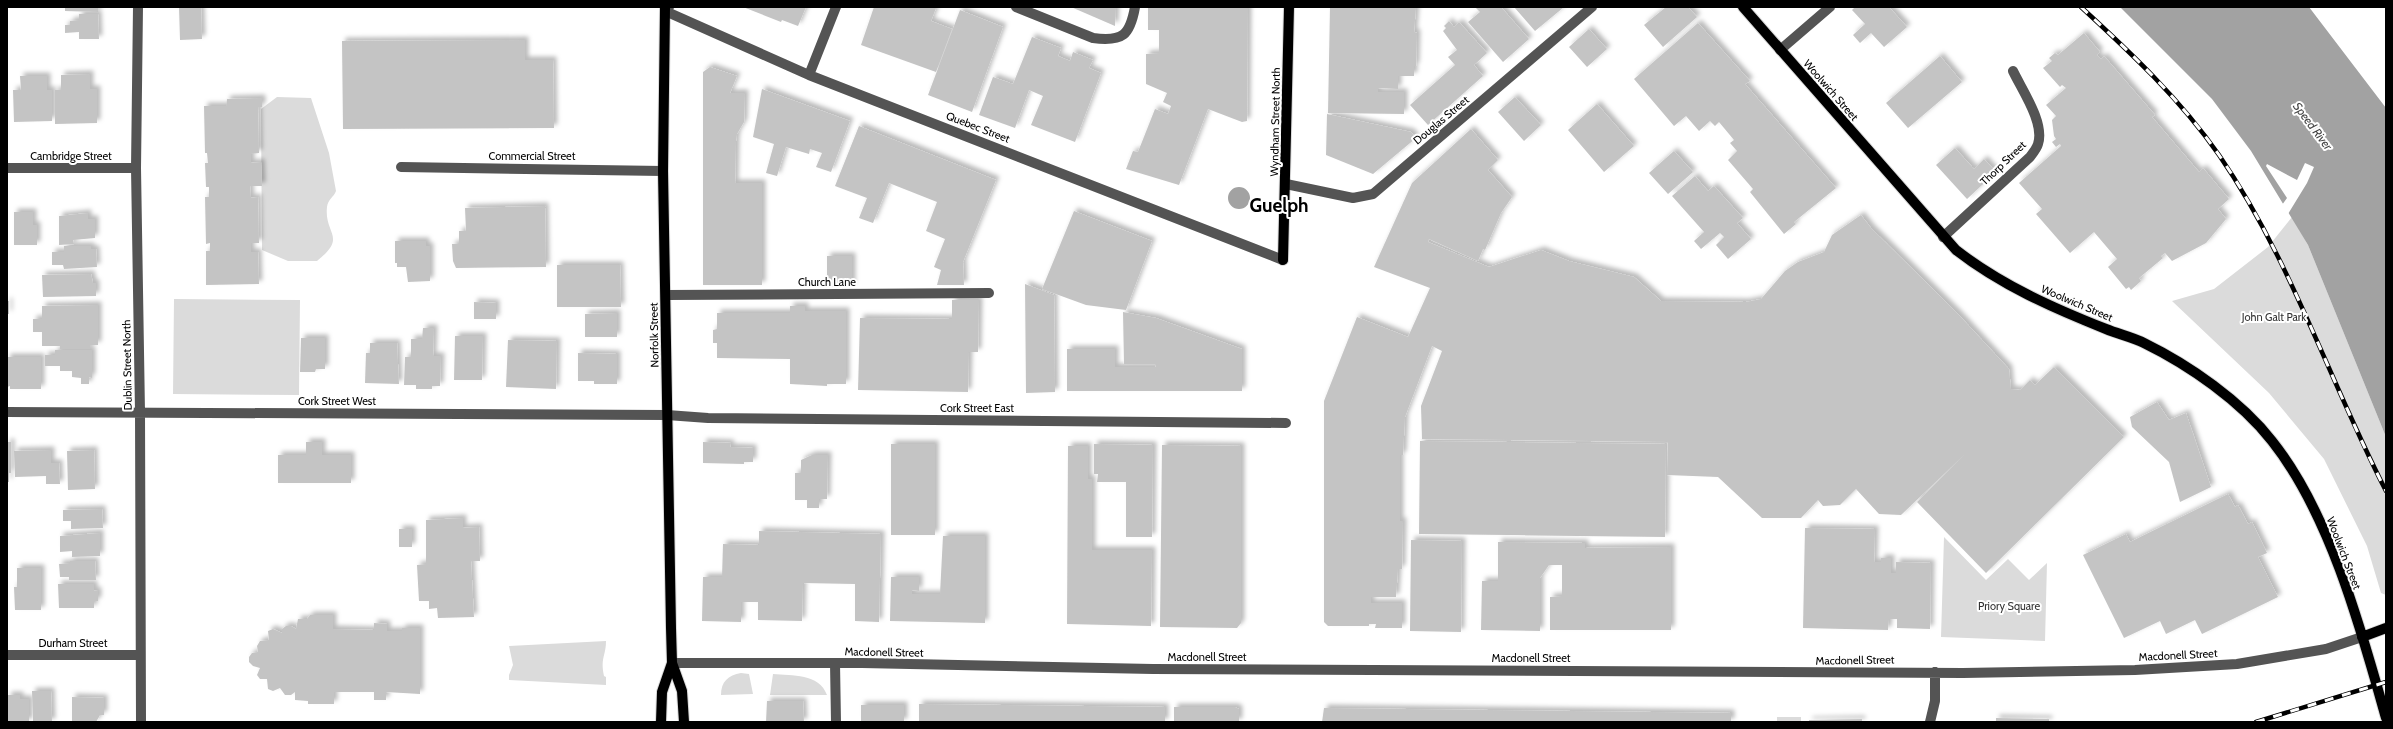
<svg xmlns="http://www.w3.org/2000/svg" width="2393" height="729" viewBox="0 0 2393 729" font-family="Cabin,sans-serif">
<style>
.green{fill:#dbdbdb}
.water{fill:#a2a2a2}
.pier{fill:#fff}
.building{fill:#c4c4c4;filter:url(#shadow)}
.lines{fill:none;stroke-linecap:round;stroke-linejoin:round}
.major-casing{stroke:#dbdbdb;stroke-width:12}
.minor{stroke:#545454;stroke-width:10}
.major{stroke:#000;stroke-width:10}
.rail-casing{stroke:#000;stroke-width:4.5}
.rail{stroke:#fff;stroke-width:3;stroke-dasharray:9;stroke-linecap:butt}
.labels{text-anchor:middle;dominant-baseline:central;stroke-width:4;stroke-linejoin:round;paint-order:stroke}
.street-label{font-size:11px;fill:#000;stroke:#fff}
.park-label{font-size:11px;fill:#323232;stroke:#fff}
.water-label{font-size:12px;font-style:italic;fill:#434343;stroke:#fff}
.town-label{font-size:19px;font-weight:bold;fill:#000;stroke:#fff}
</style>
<defs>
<filter id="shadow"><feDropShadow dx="3.5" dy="-3.5" stdDeviation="2" flood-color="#0004"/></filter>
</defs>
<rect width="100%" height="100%" fill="#fff"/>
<path class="green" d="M277 97 311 98 329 153 336 191C334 197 328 199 327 207 324 235 348 236 317 261H288L262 250 261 109Z
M2292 217 2308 245 2386 437V595L2381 593 2367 546 2324 459 2269 393 2172 301 2214 289 2268 247Z
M174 299 300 300 299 395 173 394Z
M1944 537 1986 580 2008 559 2029 580 2047 563 2045 641 1941 637Z
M606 641C606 656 600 658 604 676L606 677V685L509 680V675L513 665 509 646Z
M741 673 749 674 753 694 721 695C721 682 728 675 741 673Z
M773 674C792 676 819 673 827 695H770Z
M1777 717H1801V722H1777Z"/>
<path class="water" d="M2120 7H2309L2386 108V437L2308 245 2251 151 2212 99Z
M1228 198a11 11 0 1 1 22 0a11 11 0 1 1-22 0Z"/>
<path class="pier" d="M2305 163 2314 167 2307 183 2288 214 2282 205 2287 198 2266 166 2267 164 2297 180Z"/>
<path class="building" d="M65 7H98V12L65 11Z
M179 7H201L202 39 180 40Z
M743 7H806L798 26 782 20 781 22Z
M874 7 936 8 931 21 952 29 936 72 861 45Z
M1071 7H1116L1115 26Z
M1148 7H1248L1247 121 1242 122 1208 109 1179 185 1126 169 1133 151 1138 152 1155 109 1168 114 1171 106 1163 102 1167 93 1146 84V54L1159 53V30H1148Z
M1330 7H1416L1414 32 1417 33 1416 66H1414V76H1398V89L1378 88V92H1404V114L1328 113Z
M1475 7H1501L1529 39 1503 62 1468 22 1480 12Z
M1514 7H1564L1535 31Z
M1666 7H1688L1697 17 1663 47 1644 25Z
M1855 7H1889L1907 27 1884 47 1871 33 1860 43 1853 35 1865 24 1852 10Z
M960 10 1003 27 972 112 928 95Z
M79 14H98L99 39H79V32L65 33V25H70V21L79 20Z
M1449 21 1454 27 1459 22 1487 53 1474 65 1483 76 1428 125 1410 105 1455 65 1448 57 1457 50 1443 31 1446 28 1444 26Z
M1698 23 1750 81 1745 84 1836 188 1794 222 1796 224 1784 234 1750 192 1753 189 1728 160 1737 151 1730 143 1734 140 1719 122 1715 126 1710 121 1699 131 1686 116 1674 126 1634 79Z
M1589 29 1607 49 1587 67 1569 47Z
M2084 33 2100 52 2097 55 2101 59 2104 56 2155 115 2152 117 2199 172 2203 168 2229 199 2218 209 2226 219 2206 243 2172 261 2165 253 2161 256 2163 258 2139 278 2141 281 2131 290 2129 287 2126 289 2108 267 2117 259 2094 232 2070 253 2036 214 2042 209 2019 183 2061 146 2060 144 2056 147 2052 142 2056 139 2054 136 2052 120 2056 116 2046 105 2066 88 2062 85 2060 87 2043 68 2052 61 2049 58 2055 53 2058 55Z
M1032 37 1061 48 1058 56 1070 61 1073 52 1093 60 1089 68 1101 73 1075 142 1031 125 1043 96 1029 90 1015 128 979 115 993 77 1013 84Z
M525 40V60H553L554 128 343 129 342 41Z
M1940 56 1962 82 1908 128 1886 103Z
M710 67 737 76 730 93H745L744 122 737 134 736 141 735 183H762V285H703V72Z
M90 74V89H97V123L55 124V90H61V75Z
M20 76H47V90H52V121L14 122 13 90H21Z
M762 89 850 121 831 172 816 167 822 153 810 149 809 154 786 147 777 176 766 173 774 144 753 137Z
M1515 97 1541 125 1524 141 1498 112Z
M262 98V107H258L259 153 251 154V163L261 162 262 186H250L251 198 258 197 259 243H251V252H258L259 284 206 285V251H210V243L206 244 205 197H209V187H206L205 163H208L207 153H205L204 106H226L227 99Z
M1597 104 1634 146 1604 172 1568 130Z
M1327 114 1411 132 1416 138 1373 174 1326 155Z
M859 126 996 180 963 262 964 285H937L941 270 934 267 945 239 926 231 937 202 889 183 873 223 859 218 867 198 835 186Z
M1471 129 1498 160 1488 170 1512 197 1501 213 1485 250 1483 249 1478 261 1429 239 1428 242 1489 267 1541 250 1569 261 1634 277 1661 301 1746 302 1761 299 1785 271 1798 262 1824 252 1832 235 1861 215 1871 228 1957 313 2009 369 2011 389 2020 390 2030 380 2035 385 2054 367 2124 437 1986 573 1917 502 1965 454 1901 515 1879 514 1856 489 1840 505 1823 506 1818 500 1801 518H1762L1718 477 1667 475 1668 442 1422 439 1421 406 1442 351 1432 346 1405 417 1403 455H1400V521H1403L1402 569H1398L1396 597H1371V603H1402V628H1375L1376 624H1369V626H1328L1324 622V401L1357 317 1408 337 1430 288 1374 267 1412 183Z
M1955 148 1974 169 1984 159 1996 172 1967 199 1936 165Z
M1674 151 1693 172 1668 194 1649 173Z
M1695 176 1708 191 1714 186 1743 218 1737 223 1751 239 1728 259 1716 245 1724 237 1720 233 1701 249 1694 241 1704 232 1672 196Z
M545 206 546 267 456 268 453 261 452 244H459V231H466L465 208Z
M1074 211 1152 241 1126 310 1086 305 1042 289Z
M14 212H33V225H37V245H14Z
M88 213V219H95V238L73 240 74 244 59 245V216Z
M395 241H426V246H430V281L408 282 406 267H397V263H395Z
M64 246H91V249H96L97 267 64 269 63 265H52V252H64Z
M827 256H852V287H827Z
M557 265H620L621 307H557Z
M91 274 93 283H96V296L43 297 42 275Z
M1025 284 1054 295 1055 392 1026 393Z
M952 300H979L978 352H969L968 392 858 390 860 318 952 319Z
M7 301H9V314H7Z
M474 302 496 303V319H474Z
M98 305V345H90V349H60V346H42V332H33V319H42V306Z
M790 306H805V311H846V384H827V386L790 384V359L717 358V343H713V330L717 329V313H790Z
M1123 312 1156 318 1242 349V391H1067V349H1115V367H1156L1155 364H1124Z
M617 313V337H585V314Z
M423 328H434L433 356H441L440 386H432V389H416V385H404L405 357H411V339H422Z
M455 336H483L482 380H454Z
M301 338H325V369H316L315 372H300Z
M508 340 557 341 556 389 506 387Z
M370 343H397L399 384 365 383 366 353H370Z
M55 350H92V378L89 377V384H81V378L72 377V371H60V366H45V355H55Z
M578 353 617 354V384H594V381H578Z
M7 357H41V389H10V386L7 387Z
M2157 402 2169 420 2186 413 2211 487 2180 502 2169 462 2132 427 2130 417Z
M1420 441 1666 444 1665 537 1419 534Z
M7 442H11V473H9V482H7Z
M306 442H322V455H351V483H278V455H306Z
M703 442 731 443 730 447 753 448V462H744V464L703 463Z
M891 444H935V535H891Z
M1094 444 1153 445 1152 537H1126V482H1097L1098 474H1094Z
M1162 445 1241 446V623L1237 628 1160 627Z
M1068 446H1088V479H1092V550H1152L1151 626 1067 624Z
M51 450V463H59L60 484H46V476L15 477 14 451Z
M94 450 95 489 68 490 67 451Z
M812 455H828L827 499H819V508H807V500H795V473H801V460Z
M2228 494 2235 507 2238 505 2248 524 2252 522 2267 553 2258 557 2278 597 2202 634 2195 620 2166 634 2160 621 2124 638 2083 555 2126 534 2130 542Z
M102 509 103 528 71 529V521H63V510Z
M463 518V528L479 527 480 561H471L474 617 438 618 437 608 429 609V601H419L417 565 426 564V520Z
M1805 528 1875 529 1874 562H1881V558H1891V573H1896V562L1931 563 1930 629 1897 628V619H1889L1888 630 1803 628Z
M399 529H412V547H399Z
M759 531 881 534 879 622 855 621V584L803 583 802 621 758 620V602H741V622L702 621 703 577H722L723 544 759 545Z
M100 533V556L72 557V551L60 552V536Z
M943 536H985V623L890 621 891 577H919V591L912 590V594H940Z
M1411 540 1462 541 1461 632 1410 631Z
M1498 542 1585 543V548L1671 547V630H1550V597L1562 596V565H1549L1540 578V631L1481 630 1482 581H1498Z
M70 561H95L96 580H69V577H60L59 564 70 563Z
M17 568H41V610H15L14 587H17Z
M58 584H94V591L98 590V601H94V608H59Z
M310 615H333V629L374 630V623L387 624V631H402V628H420V694L386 692V700H374V692H334V704H308V701L295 700V692L291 695H285L280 688 273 691 268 689 267 679H260L257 675 260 668 253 666 249 662V657L252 653 258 652 257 646 260 641 269 640 268 631 273 629 282 633V629L286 626H291L296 629 298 619H307Z
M32 691H51L52 722H33Z
M8 695H20V699H29V722H8Z
M72 697 104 698V715H100L96 722H72Z
M767 701H803L804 722H766Z
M919 704 1165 707V722H919Z
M861 705H904V722H861Z
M1174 707H1235L1239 709V722H1174Z
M1324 708 1731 713V722H1322Z
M1996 718 2049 719V722H1996Z
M1862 719V722H1809V720Z"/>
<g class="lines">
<g class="major-casing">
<path id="major" d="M665 7 663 171 671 628 672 663 682 691 684 722
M1743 7 1956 250C2001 285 2053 308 2106 329 2118 334 2132 337 2144 343 2189 365 2241 401 2272 441 2330 514 2361 629 2386 718
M1283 260 1289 7
M2362 637 2386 628
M661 722 662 692 672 663"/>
</g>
<path class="minor" d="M138 7 136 168 140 412 141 722
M669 7 665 11 809 75 1283 260
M1016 7 1093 38C1123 42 1130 35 1135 7
M1780 50 1830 7
M809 75 836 7
M401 167 663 171
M7 168H136
M1286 184 1353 198 1373 194 1592 7
M1943 237 2030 157C2033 153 2037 148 2038 144 2045 123 2022 90 2013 71
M666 295 989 293
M7 412 667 415 708 418 1286 423
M7 655H140
M672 663H862L1153 669 1963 673 2135 670 2237 664 2326 649 2362 637
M835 663 836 722
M1930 722 1935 701V672"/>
<use href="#major" class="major"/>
<g class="rail-casing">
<path id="rail" d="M2081 7C2131 53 2180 99 2219 155 2290 258 2329 380 2386 491
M2256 722 2386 682"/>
</g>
<use href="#rail" class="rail"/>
</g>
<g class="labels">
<g class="street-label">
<text transform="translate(1831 90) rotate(49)">Woolwich Street</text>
<text transform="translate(1441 120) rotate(-40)">Douglas Street</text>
<text transform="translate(1275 122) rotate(-89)">Wyndham Street North</text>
<text transform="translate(978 127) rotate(21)">Quebec Street</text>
<text x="71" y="156">Cambridge Street</text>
<text x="532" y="156">Commercial Street</text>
<text transform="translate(2003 163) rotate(-44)">Thorp Street</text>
<text x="827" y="282">Church Lane</text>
<text transform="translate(2077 303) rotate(23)">Woolwich Street</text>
<text transform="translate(654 335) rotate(-91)">Norfolk Street</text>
<text transform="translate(127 365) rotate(-91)">Dublin Street North</text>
<text x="337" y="401">Cork Street West</text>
<text x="977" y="408">Cork Street East</text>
<text transform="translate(2344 553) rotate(69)">Woolwich Street</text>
<text x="73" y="643">Durham Street</text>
<text transform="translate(884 652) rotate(1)">Macdonell Street</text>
<text transform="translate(2178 655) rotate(-3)">Macdonell Street</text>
<text x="1207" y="657">Macdonell Street</text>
<text x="1531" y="658">Macdonell Street</text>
<text transform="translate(1855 660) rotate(-1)">Macdonell Street</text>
</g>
<g class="park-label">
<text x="2274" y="317">John Galt Park</text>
<text x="2009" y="606">Priory Square</text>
</g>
<g class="water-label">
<text transform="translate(2313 126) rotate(53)">Speed River</text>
</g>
<g class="town-label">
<text x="1279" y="205">Guelph</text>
</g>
</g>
<rect width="2393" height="729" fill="none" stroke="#000000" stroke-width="16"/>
</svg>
